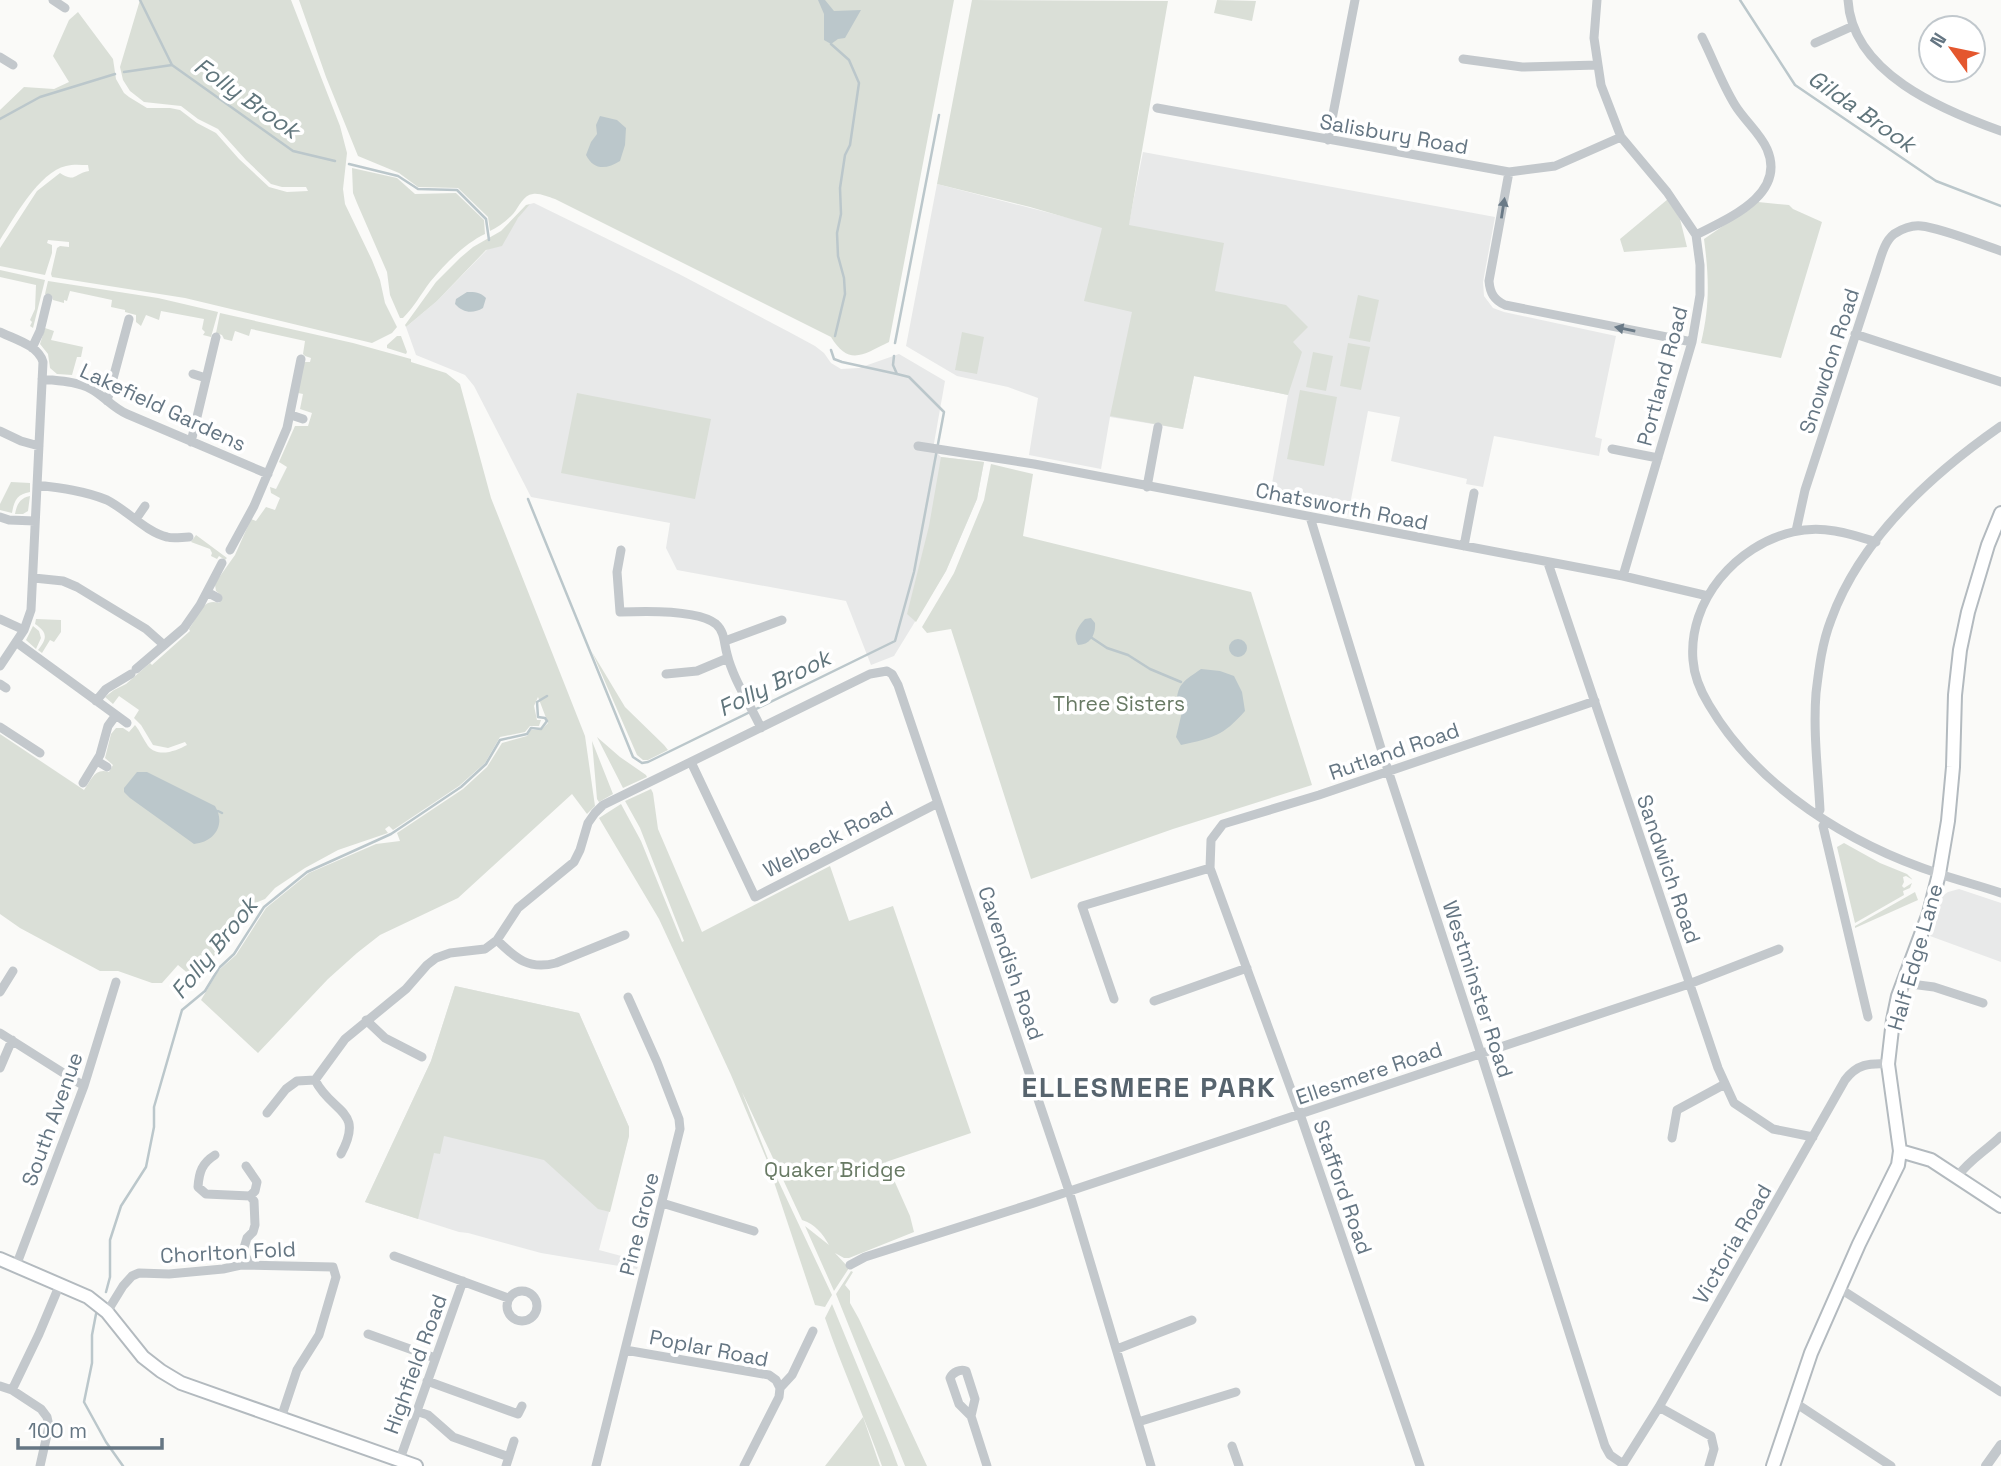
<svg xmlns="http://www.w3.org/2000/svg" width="2001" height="1466" viewBox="0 0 2001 1466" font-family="'Space Grotesk',sans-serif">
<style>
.built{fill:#e8e9e9}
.green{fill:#dadfd7}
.water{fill:#bbc7cb}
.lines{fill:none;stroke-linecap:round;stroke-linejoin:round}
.stream{stroke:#bbc7cb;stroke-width:2.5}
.secondary-casing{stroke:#b3babf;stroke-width:16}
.minor{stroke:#c3c8cc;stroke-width:9}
.tertiary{stroke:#c3c8cc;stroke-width:10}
.secondary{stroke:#fff;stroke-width:12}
.oneway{fill:#6a7a87}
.labels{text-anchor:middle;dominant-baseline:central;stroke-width:7;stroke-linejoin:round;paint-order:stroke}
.street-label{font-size:21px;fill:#657683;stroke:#fff}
.park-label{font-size:21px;fill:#687a64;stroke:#fff}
.water-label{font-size:23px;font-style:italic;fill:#60757c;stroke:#fff}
.district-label{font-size:28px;font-weight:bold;letter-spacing:2px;fill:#57646e;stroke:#fff}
</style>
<rect width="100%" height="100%" fill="#fafaf8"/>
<path class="built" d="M1143 152 1495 217 1483 282 1484 296 1493 308 1504 312 1616 336 1595 437 1602 439 1599 456 1494 436 1483 487 1466 484 1467 479 1391 461 1400 417 1368 411 1348 515 1269 500 1288 395 1194 376 1183 429 1110 417 1101 469 1029 455 1038 398 1008 387 957 376 906 346 937 184 1127 233Z
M534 203 679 274 791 333 815 346 824 353 831 363 841 369 859 368 899 354 945 381 933 449 941 457 984 462 977 499 946 571 894 656 871 665 846 601 677 570 666 548 670 523 531 497 474 386 465 375 416 355 406 327 437 301 518 218 525 208 530 204Z
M1959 889 2001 903V962L1930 936 1941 897 1948 892Z
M455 986 579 1013 629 1127V1136L599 1250 640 1261 637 1269 541 1253 468 1233 459 1232 365 1202 431 1061Z"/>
<path class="green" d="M140 0H291L340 126 347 153 343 189 345 204 372 260 380 280 385 303 397 327 392 333 372 343 185 298 52 277 51 274 57 248 60 246 69 247V242L48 240 47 243 52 245V253L45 275 0 266V248L37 191 60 173C76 183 73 174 89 171L88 165C81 165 73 164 66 166 39 172 14 218 0 240V110L24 87 54 89 69 82 53 56 69 20 78 12 113 59 116 79 124 93 129 97 147 108H170L180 110 197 123 216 133 239 159 269 187 287 192 308 191 306 187H282L271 184 246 160 218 129 198 119 181 106 144 102 130 91 123 80 120 67Z
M299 0H954L889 342C864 354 849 367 831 337L555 199C548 197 540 193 533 194 523 195 519 207 513 214 506 221 498 227 490 231L488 217 458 188 418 187 399 173 358 156 326 77Z
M972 0 1168 1 1129 225 1224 243 1215 291 1286 305 1308 327 1293 342 1302 352 1288 395 1194 376 1183 429 1110 416 1132 312 1084 301 1102 228 1030 207 937 184Z
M1217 0 1256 1 1252 21 1214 13Z
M352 168 397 178 415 194 456 193 484 220 485 234C464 244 445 264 430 282 421 294 414 307 403 318H400L390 295 387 272 357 203 353 193Z
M1668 199 1680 219 1687 247 1624 252 1620 239Z
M1758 202 1789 205 1793 209 1822 222 1781 358 1701 343C1710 305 1709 277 1704 239Z
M530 204 518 218 502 246 486 250 437 301 406 327 405 325 436 282 460 258 473 247 501 231 526 205Z
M0 270 45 280 33 328 30 326 32 322 30 320 35 309 36 285 0 277Z
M48 281 158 298 218 312 211 337 203 335 205 332 202 329 204 319 161 311 159 320 146 315 141 326 136 322V315L125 312V310L111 307 112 300 70 291 67 301 64 300V303L53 300 52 296 45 294Z
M1358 295 1379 300 1370 342 1349 338Z
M220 313 353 343 411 359V362L446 373 460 384 491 498 585 736 595 806 587 814 572 794 458 898 380 935 357 953 328 979 258 1053 201 1000 219 970 236 955 266 908 309 873 376 844 400 841 397 833 463 789 487 767 502 743 527 736 531 730H541L548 723 538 697 534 706 537 720H541L539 726H530L525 732 500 737 485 763 459 786 393 830 389 826 385 829 388 833 338 850 305 868 275 888 265 899 253 904 196 980 178 965 162 983H152L118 971H100L20 928 0 914V734L84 790C91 780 95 767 109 772L113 765 105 758 111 734 116 728H123L129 732 135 725C140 731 143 739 148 746 158 758 176 751 187 745L185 742 168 748 153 745 141 725 134 718 139 710 119 696 113 704 105 697 114 690 126 684 150 663 152 665 190 631 189 629C198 617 202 597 219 603L222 596 216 591 215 585 218 579 235 555 251 519 256 521 266 507 275 510 280 498 271 493 270 487 276 489 287 467 279 462 295 426H308L312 413 300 409 303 394 298 393 303 364 305 362H310L311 358 305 356 303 354 305 341 251 329 249 336 235 331 232 341 224 339 222 335 216 333Z
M45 328 54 331 51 340 83 347 81 357H77L72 375 57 374 50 368 48 354 40 344Z
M962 332 984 337 977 374 955 370Z
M397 336H401L407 352 406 354 387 348V345Z
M1348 343 1370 347 1361 390 1340 386Z
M1313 352 1333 356 1326 391 1306 387Z
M1300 390 1337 397 1324 466 1287 459Z
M577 393 711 419 695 499 561 473Z
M941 457 984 462 977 499 946 571 916 622 907 614 929 526Z
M991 464 1033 474 1023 536 1251 592 1312 785 1173 829 1031 879 951 629 927 633 922 627 954 573 984 500Z
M11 482 30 483V492C17 494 14 501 12 513L0 510V504Z
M30 496 28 511 23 514H15C17 504 20 498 30 496Z
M196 535 227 558 225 560 219 556 217 559 211 556 212 553 210 549 191 542Z
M36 619 61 620V632L54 642 50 640 42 653 38 650C48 638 47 632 35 624Z
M33 626 39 631 41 638 36 649 26 640Z
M592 652 625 707 664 745 668 750 648 760H643L637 755Z
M597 737 620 757 646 775 647 777 623 788Z
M592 741 613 794 599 802 597 799Z
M651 789 653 793 658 829 702 932 830 866 849 921 893 906 971 1133 886 1162 910 1216 914 1232 849 1258H844L835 1253 849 1268 834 1291 805 1226 829 1245C823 1234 815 1224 802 1220L742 1092 768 1159 832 1295 825 1307 815 1305 766 1158 731 1075 659 919 599 818 621 804 641 841 682 942 684 941 640 828 625 801Z
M1844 843 1880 863 1907 874 1913 880 1906 876 1903 877 1904 882 1902 886 1904 888 1912 883 1910 888 1903 891 1904 895 1855 923 1837 847Z
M1915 892 1918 900 1855 928V926Z
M455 986 579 1013 629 1127V1136L610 1212 598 1209 544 1160 444 1136 440 1154 434 1153 418 1219 365 1202 431 1061Z
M851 1271 853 1272 845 1285 850 1291V1303L859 1319 927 1466H905L836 1294Z
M832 1304 892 1450 898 1466H882C864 1416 842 1368 825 1318Z
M863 1417 880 1466H825Z"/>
<path class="water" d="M818 0H825L834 11 861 10 845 38 838 39 831 44 824 40V14Z
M600 116 617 120 626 128 625 145 620 161C607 169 594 171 586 155L591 142 597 134 596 125Z
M467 292C475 292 480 292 486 298L483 308C473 314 463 313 455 304L456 299Z
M1091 618 1095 623C1096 635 1090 645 1078 645 1072 636 1078 626 1085 619Z
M1229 648a9 9 0 1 1 18 0a9 9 0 1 1-18 0Z
M1201 669 1220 671 1234 676 1242 692 1245 711C1223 736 1213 738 1181 745L1176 737 1182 712 1177 706C1176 684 1184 681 1201 669Z
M137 772H147L215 806C226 824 215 842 194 844L130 798 124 792V788Z"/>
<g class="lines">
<path class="stream" d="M140 0 172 65 293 151 335 161
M1740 0 1795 85 1936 181 2001 206
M831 44 849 60 859 83 850 145 845 155 840 188 841 214 837 233 838 256 844 278 845 294 835 336
M124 72 172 65
M0 119 40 97 115 74
M349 164 398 176 418 189 457 190 486 219 489 240
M895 343 939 115
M831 350 834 359 842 362 897 374
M528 499 633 757 642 763 648 762 895 641 914 572 944 412 909 377 897 374 893 365 894 356
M1092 638 1107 648 1128 655 1150 669 1181 682
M218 811 222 813
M106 1292 110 1277V1240L121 1206 146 1167 154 1127V1107L182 1010 205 991 219 968 234 954 264 907 307 872 391 834 461 787 486 764 500 740 527 734 531 728 541 729 547 721 545 718 538 717 537 702 547 696
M96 1314 92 1335V1363L84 1402 106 1442 123 1466"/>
<g class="secondary-casing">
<path id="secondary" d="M1900 1151 1931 1160 2001 1206
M0 1259 88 1297 107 1312 143 1357 161 1371 181 1383 416 1466
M1773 1466 1811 1353 1859 1244 1898 1165 1900 1151 1888 1064 1893 1020 1898 996 1929 913 1939 874 1948 821 1953 767 1955 695 1960 650 1968 612 1988 545 2001 513"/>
</g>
<path class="minor" d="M53 0 65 8
M1597 0 1594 38 1601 85 1621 137 1667 192 1696 235 1700 265V295L1692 342 1623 576
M1848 0C1852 73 1942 110 2001 131
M1815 43 1853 26
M0 57 13 65
M1463 59 1522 67 1598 65
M1157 108 1509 172 1555 166 1621 137
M1328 140 1355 0
M1509 172 1489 281C1490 293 1494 300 1505 305L1692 342
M1696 235C1727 219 1787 195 1767 149 1760 133 1744 120 1735 105 1722 84 1713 59 1702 37
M0 332C14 339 38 345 43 362L31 610 24 630 0 666
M1855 334 2001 382
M32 348 40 331 48 298
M193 374 206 378
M42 379C58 381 76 381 91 389 104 396 113 408 127 414L268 474
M107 401 129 319
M291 415 303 419
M0 431 21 441 39 446
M191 442 216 337
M918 446 1034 464 1623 576 1708 596
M1612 449 1658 458
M37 485C61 488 85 491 107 500 127 510 146 532 167 537 174 539 182 537 189 537
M1147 487 1158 427
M0 517 9 520 35 521
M1310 517 1384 758 1481 1054 1605 1446 1610 1455 1623 1464
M136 519 145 506
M1796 531 1805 490 1877 269C1881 257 1884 242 1894 234 1901 229 1912 225 1921 226 1942 228 1980 244 2001 251
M1876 542C1848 533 1822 525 1793 532 1736 545 1688 601 1693 660 1694 675 1701 692 1709 705 1758 788 1850 845 1940 874 1960 881 1981 886 2001 893
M1464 546 1474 493
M230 550 254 506 287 428 301 359
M621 550 617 572 620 612C643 611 698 609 716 624 725 632 724 644 727 654 733 679 750 704 761 728
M1548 563 1718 1068 1734 1103 1773 1129 1813 1137
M34 578 63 581 77 587 146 629 164 645
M207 592 218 598
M0 619 24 630
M725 641 782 620
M16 642 127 723
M136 669 184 628 200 605 222 563
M666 674 697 671 728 658
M0 684 6 688
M96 701 106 689 131 674
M0 727 40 753
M97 761 107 767
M691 762 755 897 938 803
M83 783 100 755 108 726 116 715
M1817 815 1820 810C1818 771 1813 732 1816 693 1819 668 1822 643 1831 620 1860 539 1932 474 2001 426
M1826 821 1823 826 1868 1017
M497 940C516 959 529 970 556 963L625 935
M1903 983 1934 987 1983 1003
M0 992 13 971
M1114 999 1082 906 1210 868
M1154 1001 1247 968
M366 1020 385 1038 422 1057
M0 1033 84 1086
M0 1068 12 1040
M315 1080C332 1114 365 1109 341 1154
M267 1113 286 1089 297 1081 315 1080 345 1039 406 989 427 965 436 958 450 953 485 949 497 940 518 908 574 862 580 850 588 823 595 813 603 805 870 674 887 671 892 674 898 685 1069 1191 1151 1466
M1672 1138 1677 1110 1725 1084
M215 1155C202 1163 199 1172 198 1187L206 1194 250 1196 254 1201 255 1225 253 1232 247 1238 243 1251 250 1265
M246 1166 257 1182 255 1191 250 1196
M1957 1177C1969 1160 1987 1150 2001 1136
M662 1203 754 1231
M394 1256 508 1298
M850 1265 865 1257 1034 1203 1689 984 1779 949
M16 1266 84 1086 116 982
M1839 1288 2001 1392
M507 1306a15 15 0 1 1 30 0a15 15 0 1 1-30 0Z
M107 1312 123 1286 132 1276 139 1273 169 1274 223 1269 241 1265 333 1267 336 1277 319 1335 297 1370 281 1418
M368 1334 435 1358
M1117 1349 1192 1320
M625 1350 769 1375 776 1380 780 1388
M427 1381 518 1414 522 1406
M0 1386 12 1390 41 1409 47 1417 49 1426 40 1466
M12 1390 39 1334 60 1284
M1794 1402 1891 1466
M1659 1407 1711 1436 1714 1449 1709 1466
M416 1411 428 1415 453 1437 509 1457
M971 1416 975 1399 966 1371C960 1369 953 1372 950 1378L959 1404 971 1416 987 1466
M1138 1422 1236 1392
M1232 1446 1239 1466
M400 1459 463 1281
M506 1466 514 1441
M596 1466 680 1129 679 1119 657 1062 628 997
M744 1466 779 1397 780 1388 792 1375 813 1331
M1420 1466 1300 1114 1210 868 1211 840 1223 824 1319 795 1595 701
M1622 1466 1659 1407 1845 1080C1857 1064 1869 1063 1888 1064"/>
<path class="tertiary" d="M1986 1466 2001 1445"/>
<use href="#secondary" class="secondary"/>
</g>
<defs><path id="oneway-solid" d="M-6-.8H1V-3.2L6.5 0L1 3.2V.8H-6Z" transform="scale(1.75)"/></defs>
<g class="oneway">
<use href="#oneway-solid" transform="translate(1503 208) rotate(-81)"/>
<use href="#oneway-solid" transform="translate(1625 329) rotate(-169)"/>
</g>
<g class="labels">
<g class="street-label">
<text transform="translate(1394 134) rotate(10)">Salisbury Road</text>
<text transform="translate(1829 361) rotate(-72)">Snowdon Road</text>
<text transform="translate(1662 376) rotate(-75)">Portland Road</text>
<text transform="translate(163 407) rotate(25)">Lakefield Gardens</text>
<text transform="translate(1342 506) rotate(11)">Chatsworth Road</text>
<text transform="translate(1394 751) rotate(-19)">Rutland Road</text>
<text transform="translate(828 839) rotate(-27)">Welbeck Road</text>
<text transform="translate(1669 869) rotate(71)">Sandwich Road</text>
<text transform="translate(1915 957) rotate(-74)">Half Edge Lane</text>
<text transform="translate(1011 963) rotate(71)">Cavendish Road</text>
<text transform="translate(1478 989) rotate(72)">Westminster Road</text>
<text transform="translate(1369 1073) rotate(-19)">Ellesmere Road</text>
<text transform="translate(52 1119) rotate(-70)">South Avenue</text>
<text transform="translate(1343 1187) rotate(71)">Stafford Road</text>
<text transform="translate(639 1224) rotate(-76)">Pine Grove</text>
<text transform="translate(1732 1244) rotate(-60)">Victoria Road</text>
<text transform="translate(228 1252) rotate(-3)">Chorlton Fold</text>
<text transform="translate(709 1348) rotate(11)">Poplar Road</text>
<text transform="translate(415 1364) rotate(-70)">Highfield Road</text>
</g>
<g class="park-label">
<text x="1119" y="703">Three Sisters</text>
<text x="835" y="1169">Quaker Bridge</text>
</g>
<g class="water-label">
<text transform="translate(247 98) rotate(35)">Folly Brook</text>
<text transform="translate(1862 111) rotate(35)">Gilda Brook</text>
<text transform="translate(774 683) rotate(-26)">Folly Brook</text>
<text transform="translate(214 948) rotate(-51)">Folly Brook</text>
</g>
<g class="district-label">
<text x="1149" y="1087">ELLESMERE PARK</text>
</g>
</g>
<g transform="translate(1952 49) rotate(303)"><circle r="33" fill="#ffffff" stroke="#c1c8cd" stroke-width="2"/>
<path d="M0-5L12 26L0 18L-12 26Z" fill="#e4572e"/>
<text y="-10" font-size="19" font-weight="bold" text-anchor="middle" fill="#657683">N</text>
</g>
<path d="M18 1438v10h144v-10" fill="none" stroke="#657683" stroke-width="3.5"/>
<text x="28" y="1438" font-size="21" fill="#657683" stroke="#ffffff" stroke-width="5" paint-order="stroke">100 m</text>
</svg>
